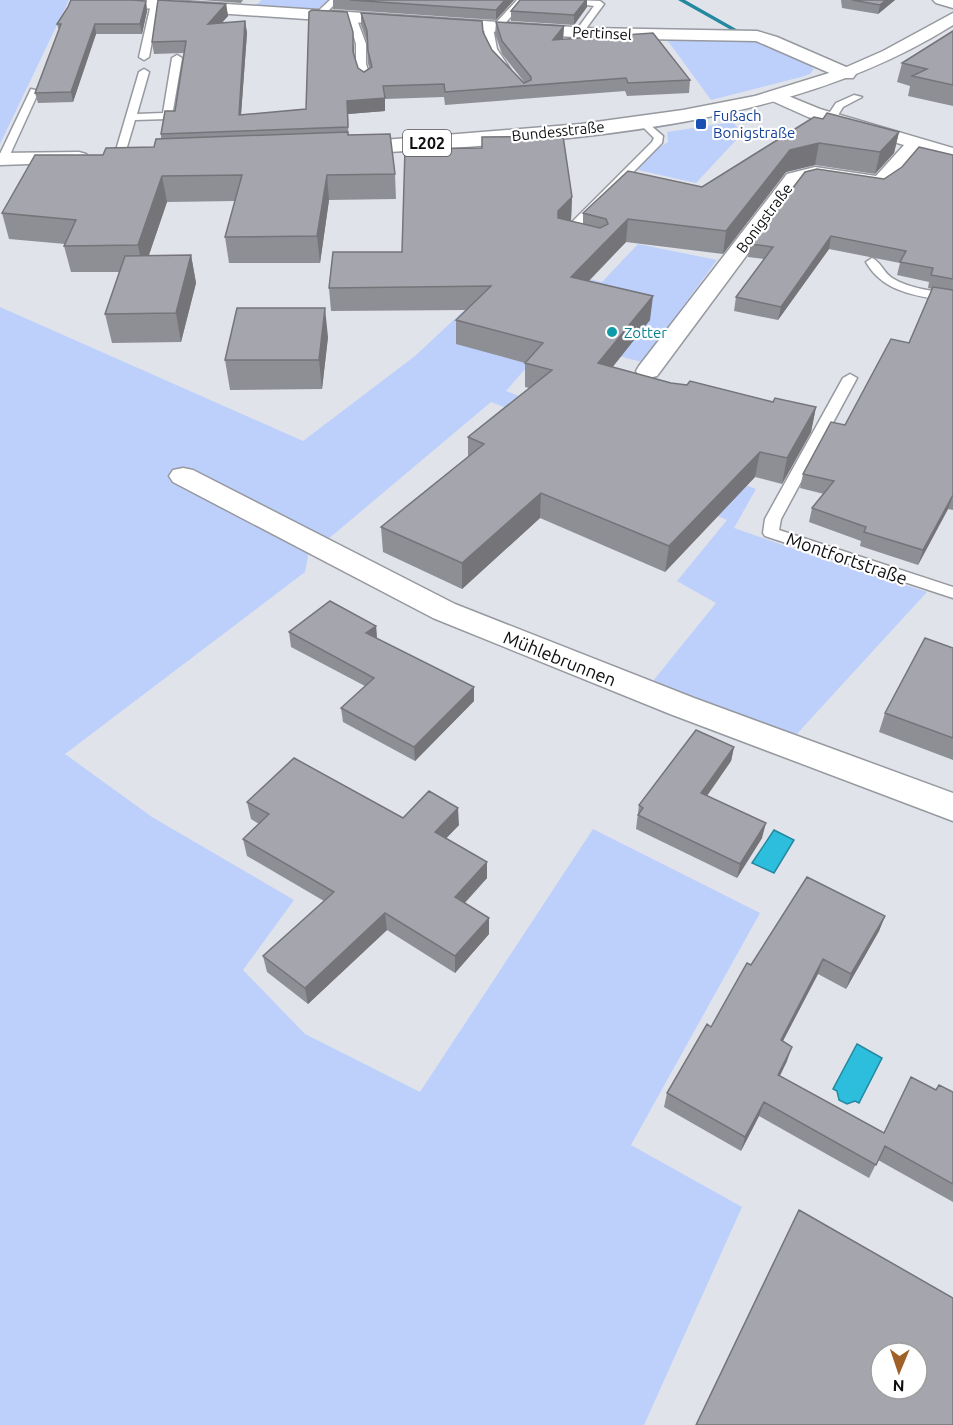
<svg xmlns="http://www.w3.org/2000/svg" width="953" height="1425" viewBox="0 0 953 1425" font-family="Ubuntu,sans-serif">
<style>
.green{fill:#bdcffb}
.water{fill:#2dbddd;stroke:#2388a0;stroke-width:1.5}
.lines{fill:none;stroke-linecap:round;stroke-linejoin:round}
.stream{fill:#2388a0;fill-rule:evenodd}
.service-casing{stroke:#96999f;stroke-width:3}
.minor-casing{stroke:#96999f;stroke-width:3}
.primary-casing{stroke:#96999f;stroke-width:3}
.service{fill:#fff;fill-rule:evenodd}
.minor{fill:#fff;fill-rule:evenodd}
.primary{fill:#fff;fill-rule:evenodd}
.wall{fill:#8e8f95}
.shaded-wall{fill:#747479}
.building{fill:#a5a6ad;stroke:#747479;stroke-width:1.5;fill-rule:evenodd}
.transit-dot{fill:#1a4fb4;stroke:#fff;stroke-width:2}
.culture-dot{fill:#0f9aa8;stroke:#fff;stroke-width:2}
.labels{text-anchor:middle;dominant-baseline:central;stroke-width:4.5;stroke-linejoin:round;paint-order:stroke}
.far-street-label{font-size:15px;fill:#0d0e10;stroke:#fff}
.far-transit-label{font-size:15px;fill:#164399;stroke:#fff;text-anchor:start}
.far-culture-label{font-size:15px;fill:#0d838f;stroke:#fff;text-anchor:start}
.shield{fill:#fff;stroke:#565658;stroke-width:1.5}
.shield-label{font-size:16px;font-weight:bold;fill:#0d0e10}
.street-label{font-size:18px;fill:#0d0e10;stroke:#fff}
</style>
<rect width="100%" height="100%" fill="#e0e3ea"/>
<path class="green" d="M0 0H69L0 144Z
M262 0H328L314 12 253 8Z
M665 37C714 39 776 31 814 69L810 74 801 77 711 100Z
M733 122 740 131 727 132 724 138 736 140 696 183 638 170 648 155 668 142 667 132Z
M638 244 717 260 642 362 551 339 506 391 756 489 734 528 828 561 927 592 795 736 653 681 716 603 677 581 727 520 600 467 616 451 491 402 327 540 181 467 169 475 309 551 305 572 65 754 152 817 294 900 243 970 305 1034 420 1092 593 829 760 913 631 1145 742 1207 644 1425H0V307L303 441 415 356 517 261 602 282Z"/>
<path class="water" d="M774 830 794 840 774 873 752 863Z
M857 1044 882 1058 859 1103 855 1101 847 1104 839 1100 837 1091 833 1089Z"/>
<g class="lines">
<path class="stream" d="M678 0H685L738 30 733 31Z"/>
<g class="service-casing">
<path id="service" d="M330 0H339L322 17H316V13Z
M517 0H526L500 29 493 28 497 49 510 69 505 72C491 64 482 42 485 26L489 23 493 26Z
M571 0 600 1 604 4 582 34 575 32 594 6 572 3Z
M155 1 159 4 149 57 144 60 139 57 151 4Z
M352 14 356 17 366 44V64L371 80 366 83 361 80 356 64V44L348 17Z
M177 55 182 58 172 116 167 119 135 120 124 157 115 159 114 157 139 72 144 69 149 72 137 114 163 113 172 58Z
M31 89 39 91 8 159 0 161V154Z
M854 95 862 97 843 107 835 120H827L826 118 836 103Z
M642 118 663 136 662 143 571 235 574 238 572 240 559 239V235L652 142 654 138 637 121Z
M872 258C880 261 884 273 892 278 910 289 933 291 953 294V302C920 296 884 294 866 262Z
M850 374 857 378 781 519 779 530 953 587V598L765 536 763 533 765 519 843 378Z"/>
</g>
<g class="minor-casing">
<path id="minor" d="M90 0H167L588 28 757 31 777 37 853 70 856 74 853 78H841L756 41 588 38 98 5Z
M933 0H953V8L936 3Z
M776 91 820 109 953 148V160L920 150C908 164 899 184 880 189L815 179 801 182 657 376 648 378 639 376 636 371 639 366 787 174 815 167 876 176 904 145 808 117 770 100 767 96 770 92Z
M183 468 193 470 455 604 694 698 953 793V821L670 714 433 618 173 482 169 476 173 470Z"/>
</g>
<g class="primary-casing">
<path id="primary" d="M953 13V25C778 135 547 141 346 155L339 153 336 149 339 145 346 143 581 124 683 110 755 96 842 69 883 51Z
M79 152 86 154 89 158 86 162 0 165V153Z"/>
</g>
<use href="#service" class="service"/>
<use href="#minor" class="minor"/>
<use href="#primary" class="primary"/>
</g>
<path class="wall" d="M201 0H243L241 3Z
M333 0H514L496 20 333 9Z
M520 0H587V7L574 25 511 21V11Z
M841 0H895L878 14 842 8Z
M146 1 147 11 142 34H96L73 102 38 103 35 93 59 31 57 24 68 7Z
M226 4 228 16 222 23 245 21 247 33 241 115 306 109 354 44V55L358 68 364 72 370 69 368 64 367 42 361 25V13L483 32 492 50 524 83H525L502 54 495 34 496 22 564 26 563 39 690 80 689 93 627 96 625 91 445 105 444 97 385 99V111L348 114V135L395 174 396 199 329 200 320 263H229L225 237 235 201 167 202 149 255H191L196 283 181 342 112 343 105 314 120 272H71L64 246 65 244 9 239 2 213 103 155 154 147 161 139V134L175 111 184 53 154 54 152 42Z
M953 31V106L908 96 910 86 897 82 902 63Z
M814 117 899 132 894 153 875 174 815 165 786 172 723 254 626 242 589 281 650 320 612 367 671 383 773 402 816 407 811 432 782 484 755 477 665 572 540 518 462 589 383 552 381 527 468 457V437L529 388 525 387V363L456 344V320L467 310 331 311 329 288 402 252 482 148V137L572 197 571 220 570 221 583 224V213L702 187Z
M953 155V510L948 509 918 565 860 546 861 541 809 522 812 508 824 494 800 488 803 474 845 425 909 343 932 289 928 288 929 282 897 275 900 263 829 249 778 320 734 311 736 297 764 259 748 257 750 244 884 179Z
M328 337 322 389 230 390 225 360Z
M376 626 377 639 474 687V701L415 761 343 722 341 708 365 686 291 647 289 632Z
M953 648V760L879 732 885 713Z
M734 747 731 761 707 796 762 838 737 878 636 829 639 805Z
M247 802 403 818 459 825 446 838 487 862V878L465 903 489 934 455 973 387 930 308 1004 267 972 263 956 324 901 247 856 243 839 259 824 251 819Z
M885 916 879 931 846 989 818 974 783 1041 787 1061 780 1076 884 1133 936 1090 953 1092V1202L878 1160 869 1178 759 1116 741 1151 664 1107 667 1093 711 1027 751 965Z"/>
<path class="shaded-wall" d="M505 0H514L496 20V10Z
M586 0H587V7L574 25V15Z
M886 0H895L878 14 880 5Z
M146 1 147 11 142 34 140 24Z
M226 4 228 16 209 36 208 24Z
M245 21 247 33 240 128 239 115Z
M95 24 96 34 73 102 71 92Z
M564 26 563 39 553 52V40Z
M385 98V111L348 114 349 140 347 101Z
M899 132 894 153 875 174 880 152Z
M819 143 815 165 786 172 723 254 726 231 790 150Z
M327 175 329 200 320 263 317 236Z
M162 176 167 202 143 272 138 245Z
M572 197 571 220 557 233 558 211Z
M628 219 626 242 570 300 571 277Z
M831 236 829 249 778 320 781 307Z
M191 255 196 283 181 342 176 313Z
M653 296 650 320 596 388 598 363Z
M325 308 328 337 322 389 319 360Z
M816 407 811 432 782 484 787 458Z
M760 452 755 477 665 572 669 546Z
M541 493 540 518 462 589V563Z
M953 495 948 509 918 565 923 550Z
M376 626 377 640 366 633Z
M474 687V701L415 761 414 747Z
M734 747 731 761 699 807 701 793Z
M458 808 459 825 436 849 435 832Z
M766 823 762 838 737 878 740 864Z
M487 862V878L455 913V897Z
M385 913 387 930 308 1004 305 988Z
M885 916 879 931 846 989 851 974Z
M489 918V934L455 973V956Z
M823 959 818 974 776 1054 781 1040Z
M792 1047 787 1061 773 1089 778 1075Z
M764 1102 759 1116 741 1151 745 1137Z"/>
<path class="building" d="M71 0H132L146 1 140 24H95L71 92 35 93 61 24H57L68 7Z
M158 0 226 4 208 24 245 21 239 115 306 109 309 12 312 10 347 12 353 32V52L358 68 364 72 372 67 368 51 367 31 361 13 482 21 483 32 492 50 524 83 531 80V77L502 41 496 22 564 26 553 40 653 33 690 80 628 83 626 78 445 92 444 84 383 86 385 98 347 101 348 127 161 134 165 111H175L186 41 152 42Z
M350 0H505L496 10Z
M520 0H586L574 15 511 11Z
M852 0H886L880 5Z
M953 31V85L912 76 927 69 902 63Z
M827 113 899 132 880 152 819 143 790 150 726 231 628 219 571 277 653 296 598 363 671 383 687 385 690 381 773 402 775 398 816 407 787 458 760 452 669 546 541 493 462 563 381 527 484 444 468 437 552 370 525 363 543 343 456 320 491 286 329 288 333 252H402L405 149 482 148V137L563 136 572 197 558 211V218L600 228 608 224 606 219 583 213 628 171 702 187 814 117 823 119Z
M348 132V135L390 134 395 174 327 175 317 236 225 237 242 175 162 176 138 245 64 246 76 220 2 213 35 155H103L106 148 154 147 156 139Z
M919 147 953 155V279L931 275 933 268 900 262 906 251 831 236 781 307 736 297 773 247 750 244 805 172 817 169 884 179 902 167Z
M191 255 176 313 105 314 125 256Z
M933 287 953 290V495L923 550 864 532 866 527 812 508 834 481 803 474 831 422 845 425 891 339 909 343Z
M237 308H325L319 360H225Z
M330 601 376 626 366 633 474 687 414 747 341 708 374 678 289 632Z
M925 638 953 648V738L885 713Z
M696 730 734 747 701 793 766 823 740 864 638 815 643 808 639 805Z
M294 758 403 818 429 791 458 808 435 832 487 862 455 897 489 918 455 956 385 913 305 988 263 956 334 892 243 839 269 814 247 802Z
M807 877 885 916 851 974 823 959 781 1040 792 1047 778 1075 884 1133 911 1077 936 1090 939 1085 953 1092V1184L885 1146 876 1165 764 1102 745 1137 667 1093 707 1024 711 1027 747 963 751 965Z
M799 1210 953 1298V1425H696ZM881 1353H917V1389H881Z"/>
<rect class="transit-dot" x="695" y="118" width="12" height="12" rx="3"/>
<circle class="culture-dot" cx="612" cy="332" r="6"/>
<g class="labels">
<g class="far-street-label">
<text transform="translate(602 33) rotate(3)">Pertinsel</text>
<text transform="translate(558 131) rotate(-6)">Bundesstraße</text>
<text transform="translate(764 218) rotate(-53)">Bonigstraße</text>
</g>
<g class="far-transit-label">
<text x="713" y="115">Fußach<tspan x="713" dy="17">Bonigstraße</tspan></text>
</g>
<g class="far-culture-label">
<text x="624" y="332">Zotter</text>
</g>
<rect class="shield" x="403" y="130" width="48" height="26" rx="4.5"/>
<g class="shield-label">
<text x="427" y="143">L202</text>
</g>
<g class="street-label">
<text transform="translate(847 558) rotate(19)">Montfortstraße</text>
<text transform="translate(560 658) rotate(22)">Mühlebrunnen</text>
</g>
</g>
<g transform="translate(899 1371) rotate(182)"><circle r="28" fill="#ffffff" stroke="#9e9f9f" stroke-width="1.5"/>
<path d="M0-4.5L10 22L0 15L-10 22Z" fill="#a06129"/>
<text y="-9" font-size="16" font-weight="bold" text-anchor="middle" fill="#0d0e10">N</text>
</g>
</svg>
